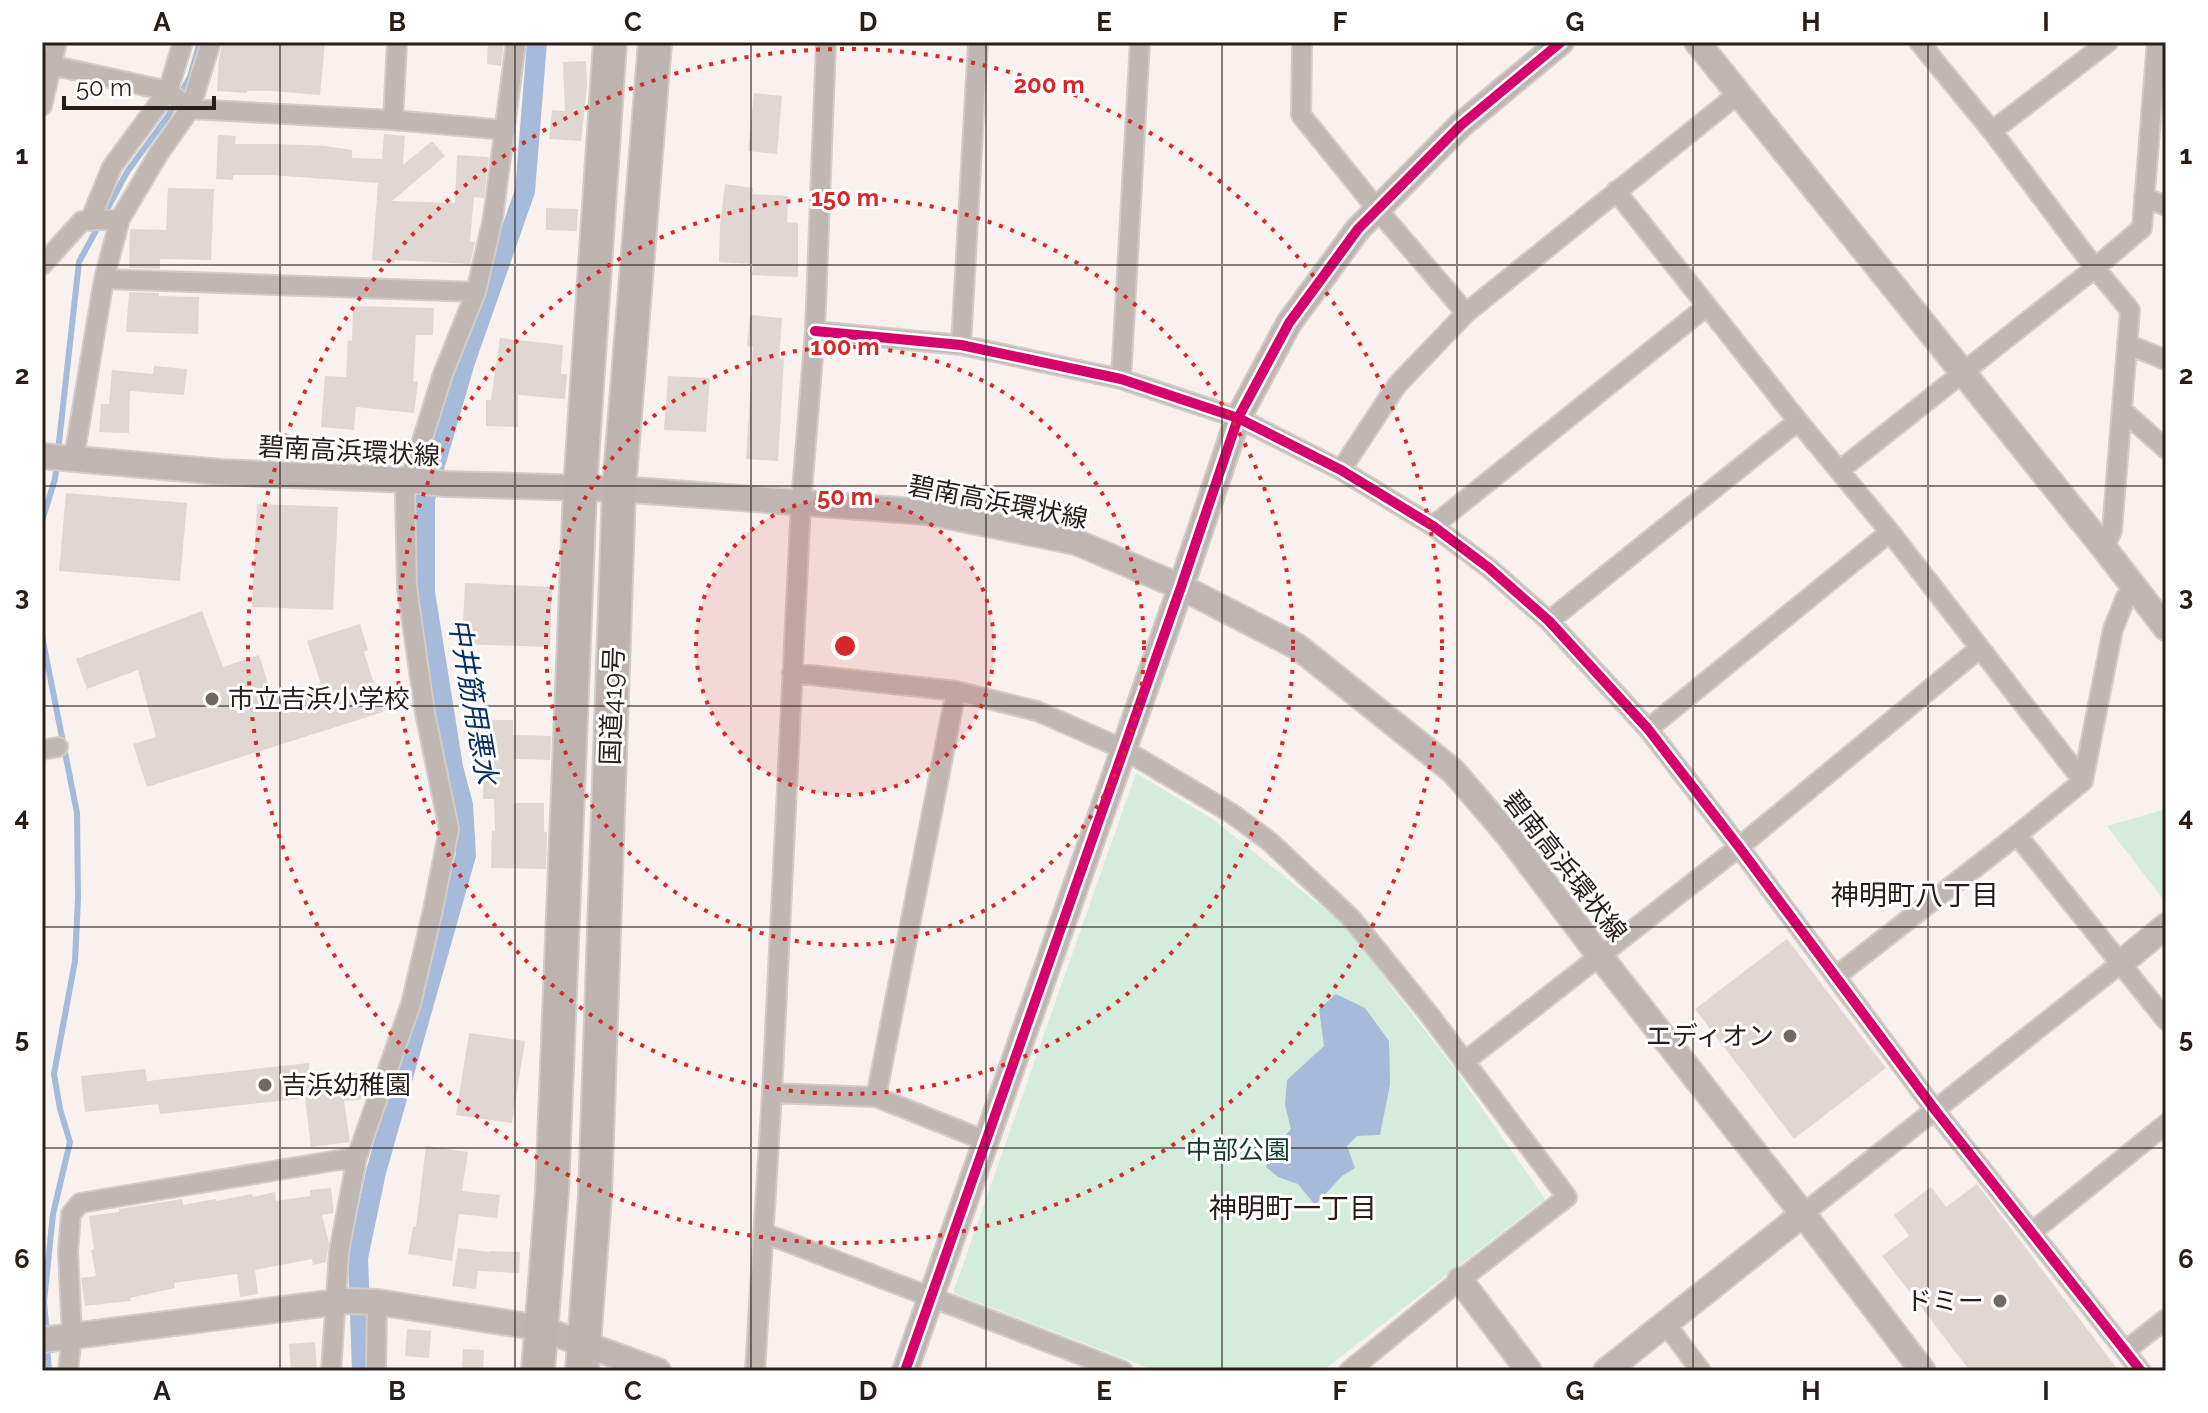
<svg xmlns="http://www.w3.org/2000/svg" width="2208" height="1413" viewBox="0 0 2208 1413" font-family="Raleway,'Noto Sans JP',sans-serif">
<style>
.green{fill:#d3ecdb}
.water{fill:#a6bad9}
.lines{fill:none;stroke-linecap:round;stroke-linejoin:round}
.stream{stroke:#a6bad9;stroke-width:6}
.canal{stroke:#a6bad9;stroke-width:20}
.building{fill:#e0d7d2}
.street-casing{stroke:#d2ccc8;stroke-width:22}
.secondary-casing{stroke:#d2ccc8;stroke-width:28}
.highway-casing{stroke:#d2ccc8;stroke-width:36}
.street{stroke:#c0b7b3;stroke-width:18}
.secondary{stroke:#bfb5b2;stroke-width:24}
.highway{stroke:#bdb3af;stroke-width:32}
.cycleway-casing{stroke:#fff;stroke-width:15}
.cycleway{stroke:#d6006c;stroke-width:10}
.grid{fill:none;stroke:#291e17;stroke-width:2;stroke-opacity:0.55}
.ring{fill:none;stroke:#d62828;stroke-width:4;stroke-dasharray:4 8}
.poi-dot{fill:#716862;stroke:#fff;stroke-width:3}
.labels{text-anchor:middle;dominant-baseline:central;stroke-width:6;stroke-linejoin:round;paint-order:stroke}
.street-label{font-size:26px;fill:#291e17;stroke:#fff}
.poi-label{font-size:26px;fill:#291e17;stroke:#fff;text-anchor:start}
.park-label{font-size:26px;fill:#0f3f2a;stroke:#fff}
.water-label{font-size:28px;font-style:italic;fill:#082f66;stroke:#fff}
.neighbourhood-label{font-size:28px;fill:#291e17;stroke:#fff}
.centre{fill:#d62828;stroke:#fff;stroke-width:4}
.ring-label{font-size:24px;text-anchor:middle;font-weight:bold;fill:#d62828;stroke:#fff;stroke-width:6;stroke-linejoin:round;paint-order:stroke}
.neatline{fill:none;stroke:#291e17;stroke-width:3}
.grid-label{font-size:26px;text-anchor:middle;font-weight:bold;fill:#291e17}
</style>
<rect width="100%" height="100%" fill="#f8f1ee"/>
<path class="green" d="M1136 773 1214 820 1342 923 1454 1068 1545 1199 1322 1371H1157L953 1293Z
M2166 809V903L2107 826Z"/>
<path class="water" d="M1336 994 1365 1008 1389 1041 1390 1084 1380 1135 1357 1136 1347 1146 1355 1168 1342 1176 1315 1205 1298 1184 1278 1177 1266 1167 1272 1150 1291 1129 1285 1105 1287 1080 1324 1046 1319 1009Z"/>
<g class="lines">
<path class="stream" d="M104 215 127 172 168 116 190 77 200 42
M58 451 79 262 99 225
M42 521 55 479 57 462
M42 636 77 813 78 898 75 961 54 1074 60 1109 70 1142 53 1214 44 1302 47 1335
M47 1346 49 1371"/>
<path class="canal" d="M362 1371 358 1258 376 1172 466 855 463 805 453 767 425 592V499L465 362 525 191 537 42"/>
</g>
<path class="building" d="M223 42H325L320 95 272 91H247V93L217 91 219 58Z
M488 42H504L501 66 487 64Z
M586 61 587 87 581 141 549 139 552 110 565 111 563 62Z
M754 93 782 96 777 154 748 151Z
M384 134 405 136 403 165 432 141 445 156 392 201 455 203 457 155 489 157 484 198 474 197 470 241 475 242 470 264 395 260V263L372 260 378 183 272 175H233V180L216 179 218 135 236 136 235 144H277L325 146 352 150V158L382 159Z
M725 184 753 188 752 194 788 196 787 222 798 223V277L752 275 753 264 719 262 720 226Z
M168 188 214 189 211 260 160 259V269L129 268 130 229 166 230Z
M546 208 578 209 577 231 546 230Z
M129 292 159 293V296L199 297 198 334 126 332Z
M353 306 434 308 433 335H416L413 381 418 382 414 413 356 407 354 430 321 427 325 376 346 377 348 340 352 341Z
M750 315 782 318 779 358 784 359 778 461 746 459 753 347 747 346Z
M500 338 563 345 561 374H567L565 399 518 395V427L486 426V400H491Z
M154 366 187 369 184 395 130 391 129 433 99 432 101 404H109L112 370 153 374Z
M668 376 710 378 706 432 664 430Z
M66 493 187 503 180 581 59 571Z
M257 504 338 507 333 610 252 607Z
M465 583 552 587 550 647 462 644Z
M202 611 223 667 259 655 273 699 321 684 307 641 360 624 368 650 364 652 383 712 147 787 133 744 156 737 138 670 87 689 76 659Z
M480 720H513V735L551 736 550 760 514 759V803H544V832H547L546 869 491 868 492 831H495L494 799H483L484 748H479Z
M1787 939 1886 1068 1794 1139 1695 1009Z
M469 1033 525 1041 512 1123 456 1115Z
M309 1063 310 1077 359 1073 361 1100 344 1101 350 1142 311 1147 305 1098 160 1114 158 1104 85 1112 81 1076 145 1069 147 1081Z
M426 1146 468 1152 462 1191 500 1195 497 1218 459 1214 452 1261 408 1254 413 1227H416Z
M1977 1184 2119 1371H1970L1882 1256 1909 1236 1894 1215 1931 1187 1946 1207Z
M331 1188 334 1213 322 1215 329 1243 326 1262 313 1265 312 1259 255 1270 258 1294 240 1297 237 1274 174 1283 175 1288 130 1298 131 1301 85 1306 81 1278 96 1276 91 1250 94 1249 89 1216 119 1212V1209L182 1199 183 1205 216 1199V1201L252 1194 253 1197 275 1192 276 1201 310 1196V1190Z
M458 1248 490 1252V1251L520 1252 519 1273 478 1271 476 1289 452 1286Z
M407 1329 431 1331 429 1358 405 1356Z
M315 1342 317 1371H291L289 1344Z
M463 1349 484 1350 483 1371H462Z"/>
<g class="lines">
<g class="street-casing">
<path id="street" d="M1302 42 1301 115 1377 209 1466 313
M1919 42 1992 131 2095 268 2130 310 2112 530 2104 548
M42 63 168 91 190 109 393 120 397 42
M42 106 57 42
M393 120 505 130
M1992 131 2108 42
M1616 191 1798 421 1890 532 2083 781
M2144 197 2166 206
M90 221 112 167 168 91 183 42
M42 265 82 221 120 219
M104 279 476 292
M815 331 961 345 1121 379 1238 418 1341 470 1433 526 1489 568 1549 621 1648 729 1739 847 1935 1110 2141 1371
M2127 344 2166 360
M961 345 978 42
M1121 379 1140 42
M2122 410 2166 449
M74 457 104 279 120 219 159 153 190 109 211 42
M1341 470 1397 385 1466 313 1738 94
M1840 470 2095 268 2142 228 2157 42
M1433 526 1707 306
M2134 589 2126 597 2113 629 2083 781 2017 835 2166 1020
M1549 621 1798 421
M792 673 956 691 1037 711 1123 749 1231 813 1269 841 1351 918 1428 1013 1567 1197 1460 1280 1349 1371
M1648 729 1890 532
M42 750 58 747
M1836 976 2017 835
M1464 1062 1739 847 1980 648
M772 1093 876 1097 986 1141
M876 1097 956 691
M1803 1214 2121 963
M2032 1232 2166 1124
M764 1233 1123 1371
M1665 1323 1701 1371
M2125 1351 2166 1319
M68 1371 72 1336 68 1251 71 1214 80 1203 357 1157
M331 1371 339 1252 357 1157 411 1004 433 910 449 829 425 713 407 587 405 495 443 374 476 292 493 218 516 42
M376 1371 377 1302
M755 1371 772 1093 801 503 815 331 826 42"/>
</g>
<g class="secondary-casing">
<path id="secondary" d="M1697 42 2104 548 2166 628
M42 456 220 472 410 480 446 484 619 489 927 512 1076 542 1181 587 1298 647 1453 771 1508 835 1599 955 1803 1214 1923 1371
M2121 963 2166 926
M1460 1280 1529 1371
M42 1340 345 1301 377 1302 540 1328 658 1371
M905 1371 1181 587 1238 418 1289 323 1358 229 1461 125 1561 42
M1606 1371 1803 1214"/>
</g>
<g class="highway-casing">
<path id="highway" d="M538 1371 552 1192 580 489 610 42
M582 1371 595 1195 619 489 655 42"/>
</g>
<use href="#street" class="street"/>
<use href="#secondary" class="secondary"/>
<use href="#highway" class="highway"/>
<g class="cycleway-casing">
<path id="cycleway" d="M815 331 961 345 1121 379 1238 418 1341 470 1433 526 1489 568 1549 621 1648 729 1739 847 1935 1110 2141 1371
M905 1371 1181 587 1238 418 1289 323 1358 229 1461 125 1561 42"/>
</g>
<use href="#cycleway" class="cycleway"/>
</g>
<path class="grid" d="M280 42V1371M515 42V1371M751 42V1371M986 42V1371M1222 42V1371M1457 42V1371M1693 42V1371M1928 42V1371M42 265H2166M42 486H2166M42 706H2166M42 927H2166M42 1148H2166"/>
<circle cx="845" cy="646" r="149" fill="#d62828" fill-opacity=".12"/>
<g class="ring">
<circle cx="845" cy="646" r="149"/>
<circle cx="845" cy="646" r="299"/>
<circle cx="845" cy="646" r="448"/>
<circle cx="845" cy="646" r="597"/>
</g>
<g class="poi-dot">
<circle cx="212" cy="699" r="8"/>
<circle cx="1790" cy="1036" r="8"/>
<circle cx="265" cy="1085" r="8"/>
<circle cx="2000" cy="1301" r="8"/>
</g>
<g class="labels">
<g class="street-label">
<text transform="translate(349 451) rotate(3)">碧南高浜環状線</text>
<text transform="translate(998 502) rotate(11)">碧南高浜環状線</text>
<text transform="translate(612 706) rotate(-88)">国道419号</text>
<text transform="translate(1565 866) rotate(52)">碧南高浜環状線</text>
</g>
<g class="poi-label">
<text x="228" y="699">市立吉浜小学校</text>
<text x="1774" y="1036" text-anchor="end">エディオン</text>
<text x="281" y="1085">吉浜幼稚園</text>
<text x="1984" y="1301" text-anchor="end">ドミー</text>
</g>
<g class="park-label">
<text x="1238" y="1150">中部公園</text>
</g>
<g class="water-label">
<text transform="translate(473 701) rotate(80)">中井筋用悪水</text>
</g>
<g class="neighbourhood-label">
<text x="1915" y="895">神明町八丁目</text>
<text x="1293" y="1208">神明町一丁目</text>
</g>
</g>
<circle cx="845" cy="646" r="12" class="centre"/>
<g class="ring-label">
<text x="1049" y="93">200 m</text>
<text x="845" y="206">150 m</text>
<text x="845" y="355">100 m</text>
<text x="845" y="505">50 m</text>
</g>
<rect width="2208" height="1413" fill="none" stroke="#ffffff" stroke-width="88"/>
<path d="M64 96v12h150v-12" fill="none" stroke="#291e17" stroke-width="4"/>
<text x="76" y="96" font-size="24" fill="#291e17" stroke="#ffffff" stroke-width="6" paint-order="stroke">50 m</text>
<rect x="44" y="44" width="2120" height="1325" class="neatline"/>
<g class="grid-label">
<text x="162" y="31">A</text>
<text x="397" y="31">B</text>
<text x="633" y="31">C</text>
<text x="868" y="31">D</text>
<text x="1104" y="31">E</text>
<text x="1340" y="31">F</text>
<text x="1575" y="31">G</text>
<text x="1811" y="31">H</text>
<text x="2046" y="31">I</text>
<text x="22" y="164">1</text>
<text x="2186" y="164">1</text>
<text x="22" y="384">2</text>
<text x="2186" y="384">2</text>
<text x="22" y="605">3</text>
<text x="2186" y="605">3</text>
<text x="22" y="826">4</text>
<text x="2186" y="826">4</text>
<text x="22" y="1047">5</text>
<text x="2186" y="1047">5</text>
<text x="22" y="1268">6</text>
<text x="2186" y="1268">6</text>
<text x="162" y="1400">A</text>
<text x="397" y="1400">B</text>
<text x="633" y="1400">C</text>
<text x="868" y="1400">D</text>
<text x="1104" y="1400">E</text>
<text x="1340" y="1400">F</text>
<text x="1575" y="1400">G</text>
<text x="1811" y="1400">H</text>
<text x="2046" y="1400">I</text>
</g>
</svg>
